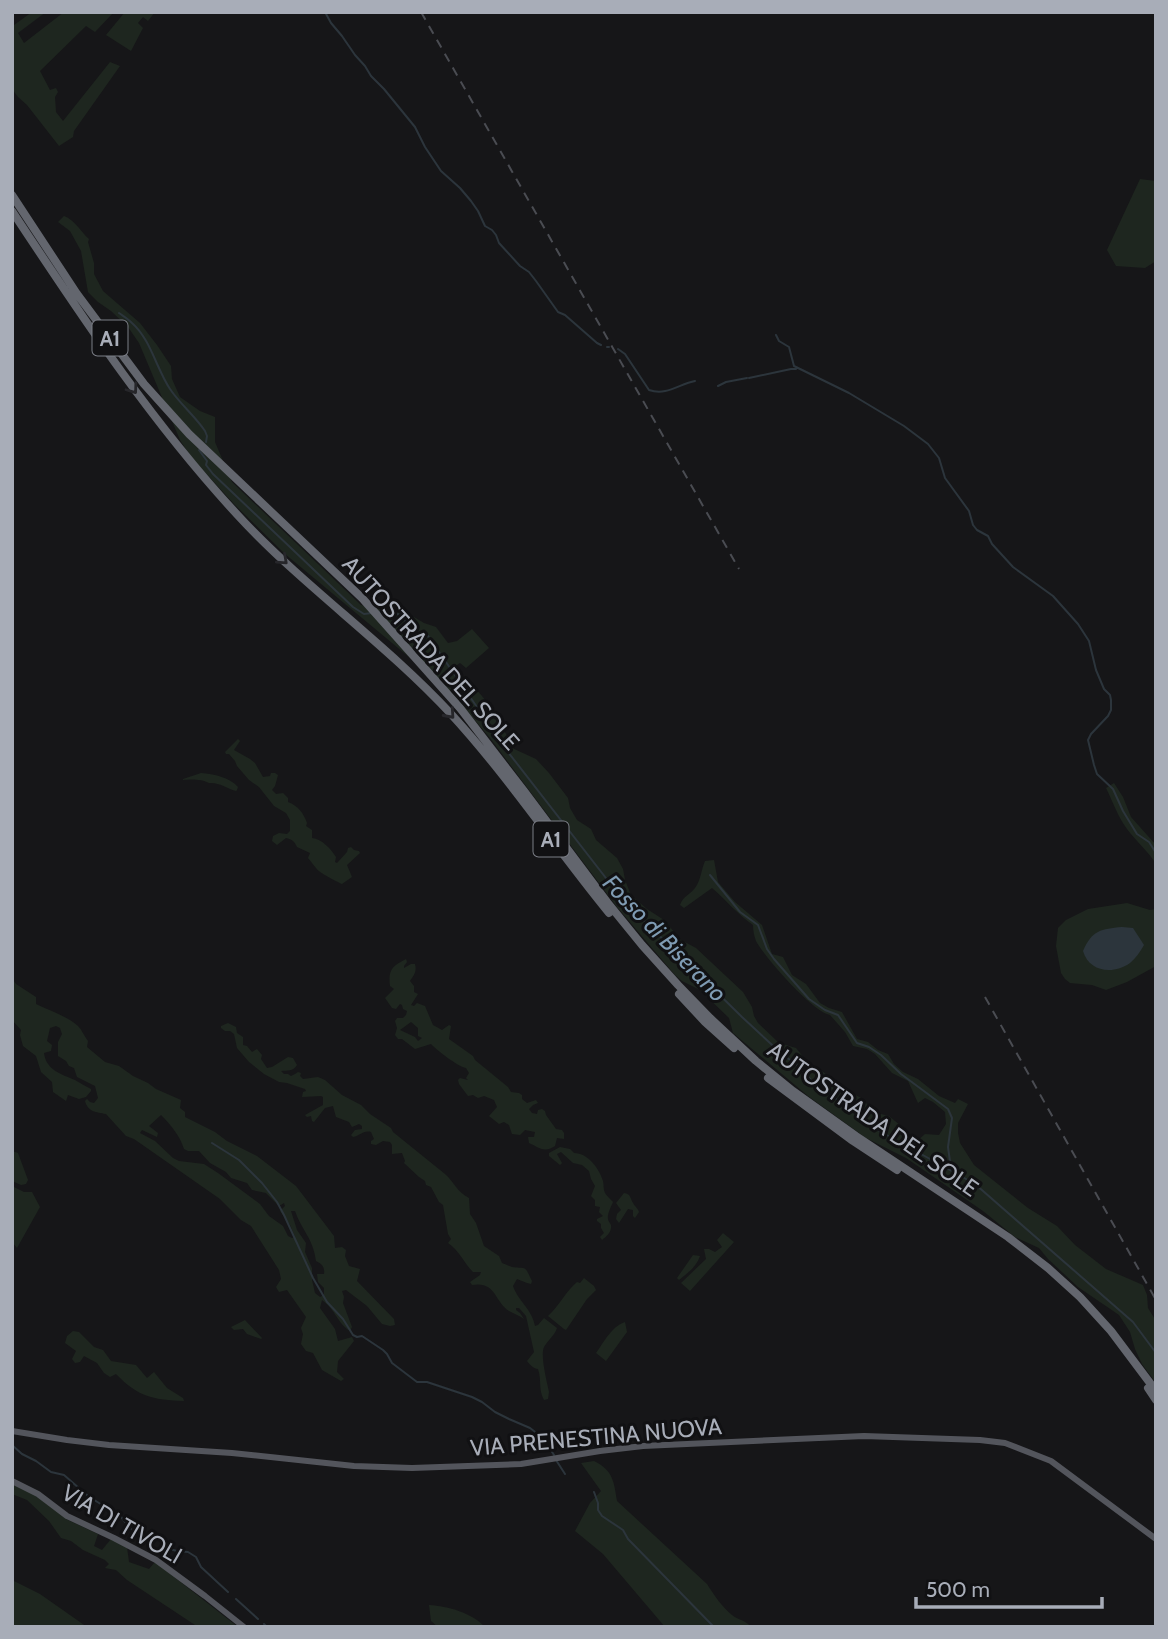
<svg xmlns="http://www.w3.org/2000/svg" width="1168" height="1639" viewBox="0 0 1168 1639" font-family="Cabin,sans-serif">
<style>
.green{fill:#1e261f;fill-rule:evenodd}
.water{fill:#2c353c}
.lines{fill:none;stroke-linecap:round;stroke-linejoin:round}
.stream{stroke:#2c353c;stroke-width:2}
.major{stroke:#53555c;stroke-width:6}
.highway{stroke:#63666e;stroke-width:8}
.rail{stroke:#4a4c52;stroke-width:2;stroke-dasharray:9 7;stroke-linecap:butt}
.oneway{stroke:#26262a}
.labels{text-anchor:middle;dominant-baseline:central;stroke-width:6;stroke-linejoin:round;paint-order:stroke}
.shield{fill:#111113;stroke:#7b7e86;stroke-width:2}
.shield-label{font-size:21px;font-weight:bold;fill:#a8adb8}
.street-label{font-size:23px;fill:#a8adb8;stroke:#111113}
.water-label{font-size:24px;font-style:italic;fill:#7f9bb3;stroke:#111113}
</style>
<rect width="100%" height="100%" fill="#161618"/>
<path class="green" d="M32 12H46L18 33 24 43 64 12 74 14 76 12H114L95 32 86 26 40 71 50 90 56 88 58 92 55 97 56 112 63 121 110 62 120 66 74 131 73 137 59 146 27 105 18 97 12 89V23L14 25Z
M125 12H155L148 21 143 17 138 23 143 28 131 51 106 35Z
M1140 179 1156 181V261L1145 268 1116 266 1107 250Z
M64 216C75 220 80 231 89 239L88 242 94 263V274L103 291 140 323 157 345 171 366 172 379 180 397 200 411 215 417V442L232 482 361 605 404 611 424 623 436 627 448 643 457 641 472 629 489 648 466 668 460 663 457 665V676C481 689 490 706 502 727 506 734 510 740 512 748L536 759 549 773 568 798 570 808 577 820 591 829 596 840 617 858 623 869 625 880 631 895 647 909 664 920 681 940 696 948 743 992 752 1007 754 1016 758 1023 779 1043 796 1048 809 1064 821 1070 841 1087 863 1099 873 1112 889 1116 901 1126 909 1139 917 1141 925 1134 939 1135 946 1124 945 1112 933 1102 925 1098 918 1103 908 1081 892 1073 875 1054 867 1049 853 1046 845 1032 830 1015C813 1012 765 958 756 941 754 936 753 930 753 925 737 914 726 900 712 888L684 908 680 905C683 896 690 895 695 888 701 880 701 870 705 861L714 860 718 882 735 902 762 925 772 954 783 957 792 975 806 984 820 1003 829 1008 842 1012 857 1039 868 1042 878 1050 888 1054 894 1064 903 1072 918 1079 939 1096 955 1103 958 1099 968 1104 958 1123V1133L960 1143 974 1165 1028 1208 1057 1226 1075 1245 1106 1269 1143 1285 1147 1295 1148 1308 1156 1321V1383L1142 1364 1135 1349 1130 1332 1119 1315 1078 1287 1048 1259 1039 1248 1015 1237 983 1211 906 1158 866 1138 808 1096 733 1033 729 1018 700 990 682 981 675 975 617 907 490 738 451 692 285 554 234 504 191 457 180 440 139 343 128 327 111 311 98 302 88 292 81 251 70 231 58 222Z
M238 739 240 741 234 750 250 759 255 763 263 777 270 776 271 773H275L278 775 275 786 272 790 276 794 283 793 288 798V802C298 806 303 812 307 823L306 826 312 830V838C322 839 331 849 336 857L335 862 337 863 347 852 348 848 351 847 354 850 359 851 360 853 347 865 352 877 342 884C336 881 319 873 316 868 313 865 311 861 308 858L310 853 297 847C295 842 292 839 286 838L277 845 272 841 273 836 279 833 287 834 290 831V820L286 813 274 806 259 787 249 780 237 766 235 761 229 754H226L225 752Z
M201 773C214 774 229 777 238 787L237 790 236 791C226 788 219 782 209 783 203 779 190 779 183 780V779Z
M1114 783 1123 797 1131 817 1156 845V864C1148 851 1136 841 1127 829 1118 817 1113 802 1106 788Z
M1127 903 1150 910 1156 909V966L1127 982 1106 990 1092 985 1070 983 1065 979 1061 973 1056 946 1058 928 1066 920 1088 909Z
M406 959 407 962 404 966V968L411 964H415C417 972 414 975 410 981L414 986V992L418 994 411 1005 414 1006 417 1003 425 1006 433 1025 442 1030 449 1025 451 1026 449 1039 473 1056 475 1060 508 1087 511 1092 519 1093 522 1095V1099L527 1103 536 1100 538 1103 533 1105 529 1109 532 1113 537 1114 538 1110 542 1109 545 1111 546 1115 556 1129 562 1130 564 1133V1139L557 1138 555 1146C544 1153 540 1148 529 1143L528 1137H534L535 1132 525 1130 520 1135 512 1134 509 1125 504 1122 499 1124 489 1116 497 1107 494 1100 484 1096 478 1098 473 1095 468 1096 459 1084 458 1080 460 1078 468 1080 466 1078 469 1073 466 1068C457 1066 438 1051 431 1044L415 1049 402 1039H398L395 1035 397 1028 395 1021 397 1018H403L406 1015 407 1011 403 1009 402 1005 400 1004 396 1009 392 1008 385 998 394 989 390 986C388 970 392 966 406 959ZM411 1022 418 1028V1036L422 1038 418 1041 415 1037 400 1030Z
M12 978 16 984 36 997V1004C50 1011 67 1016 78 1026 82 1030 84 1036 88 1041L87 1047 105 1062 119 1066 133 1076 148 1083 156 1089 181 1100 180 1108 185 1112V1117L215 1132 227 1141 257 1156 296 1186 334 1236 335 1248 342 1247 346 1250 345 1256 349 1266 360 1269 357 1281 394 1319 395 1325 390 1326 382 1324 367 1306 346 1290 342 1291 344 1297 343 1303 352 1327 350 1331C337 1323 336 1310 322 1300L320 1308 335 1329 338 1341 352 1337 354 1341 338 1361 337 1372 344 1379 341 1381 322 1370 313 1353 306 1351 301 1344 303 1334 301 1328 306 1317 287 1290 279 1292 276 1287 281 1279 279 1270 251 1226 241 1220 220 1199 134 1139 126 1136 106 1114C96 1112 88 1112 85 1101L87 1099 90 1102 94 1103 98 1098 95 1086 77 1077 74 1068 69 1066 66 1061 58 1056V1042L62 1034 60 1028 56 1026 50 1028 47 1041 52 1045 51 1051 44 1053C46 1070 61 1074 75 1080 80 1083 85 1086 91 1089V1091L86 1097 79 1099 68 1095 66 1101 53 1092 52 1082 41 1072 36 1056 23 1046 20 1035 21 1030 12 1020ZM161 1115C171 1125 180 1136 184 1149L188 1151H199L210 1163 226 1172 231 1178 247 1183 252 1190 266 1193 279 1206 284 1203 285 1206 280 1211 290 1225 295 1237 292 1238 288 1236 283 1226 269 1216 260 1204 218 1173 204 1164 179 1161 173 1158 155 1141 140 1133 142 1130 157 1137 158 1133 149 1126ZM291 1211H295C302 1231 313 1238 316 1261 322 1264 325 1267 324 1274H317L318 1282 324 1288V1295L320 1297 315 1293 312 1280V1268L305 1252 306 1243 297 1230Z
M228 1023 236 1027 237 1033 243 1037V1045L247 1046 252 1052 257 1049 262 1055 261 1059 267 1068 272 1067 288 1057 293 1058 297 1065C293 1072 287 1070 281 1071L284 1074H288L291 1076 295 1074 298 1072 301 1073 300 1076 303 1079 318 1077 325 1080 342 1095 361 1105 370 1114 391 1128 393 1132 445 1174C454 1182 457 1192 469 1198L470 1214 476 1223 484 1246 499 1256 502 1263C505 1264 509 1266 512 1267 528 1269 524 1265 532 1281L531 1284 527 1283 517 1279 513 1286C518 1301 532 1309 535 1326L538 1325 544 1318 557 1328C555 1335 548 1340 544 1347 540 1356 547 1382 549 1392L548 1399 544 1400C538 1389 542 1381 538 1369 534 1369 530 1365 527 1361L534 1352 526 1316 519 1308H516V1310L520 1313 524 1319C520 1316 513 1313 509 1311 494 1301 496 1281 472 1285L470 1282 480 1275 481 1272H473C464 1263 459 1250 448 1243L451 1239 448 1234 443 1205 439 1202 431 1187 426 1185 425 1181 419 1177 404 1163 405 1161 402 1153 392 1154V1145L390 1142 383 1141 376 1145 371 1144V1141L374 1139 371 1132C363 1130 360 1136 353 1137L351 1135 355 1130 362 1129V1126L359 1124 352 1127 349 1122 336 1117 333 1106 325 1108 314 1122 312 1121 311 1116 307 1117 305 1115 323 1105V1097L321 1096 302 1097 303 1092 306 1091 305 1089 287 1083 279 1082 264 1074 249 1062 237 1048 234 1034 230 1031H225L221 1028V1026Z
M560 1147 570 1149 574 1153C588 1153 599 1168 603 1181 604 1185 603 1189 605 1193 607 1196 610 1199 613 1202 611 1207 607 1214 608 1219 608 1221 610 1223 611 1225 612 1232 607 1236 602 1240L600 1237 604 1233 601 1228V1224L597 1221V1219L603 1216 599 1212 600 1207 595 1206V1200L591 1196 595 1186 591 1179 589 1171 582 1165 573 1163 561 1152 557 1154 562 1163 560 1165 549 1156V1153Z
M12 1151 18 1153 28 1180 26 1184 21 1185 12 1181Z
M12 1186 24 1192H32L40 1207 17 1248 12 1242Z
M624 1193C631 1194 630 1198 633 1203 635 1207 638 1208 639 1212L635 1218 633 1216V1210L628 1209 619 1223 616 1219 617 1214 621 1210 616 1203Z
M723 1233 734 1242 690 1291 681 1283 706 1259 704 1249H709L715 1252 722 1247 717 1240Z
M693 1255 700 1256C697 1266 688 1273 679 1280L677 1278Z
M584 1278 594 1286 596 1290 587 1299 566 1330 564 1329 548 1316C559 1306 566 1291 577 1282L580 1283Z
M245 1320 262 1338 261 1339 247 1334 243 1329 234 1330 231 1327Z
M625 1322 627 1332 606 1361 596 1353C604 1342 612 1326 625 1322Z
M73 1331 79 1332 94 1347 103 1350 111 1361 136 1365 147 1378 154 1372 167 1388 183 1398 184 1401C154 1400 138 1397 116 1374L110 1377 104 1373 97 1363 84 1356 80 1362 75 1363 72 1359 76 1351 65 1343 67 1336Z
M594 1461C613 1470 614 1482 617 1501L707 1584C714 1595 722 1607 732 1615 738 1620 746 1620 751 1627H665L603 1554 575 1531 590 1503 601 1491 581 1463Z
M12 1484 35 1495 68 1520 98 1534 94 1546 102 1550 111 1539 127 1547 129 1562 149 1569 155 1562 238 1627H198L127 1580 116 1570 105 1568 109 1564 105 1560 83 1550 71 1541 61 1538 49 1521 27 1500 12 1494Z
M12 1580 40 1594 87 1627H12Z
M429 1605C448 1606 472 1613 485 1627H438L431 1621Z"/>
<path class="water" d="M1122 927 1133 928 1144 945C1140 952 1136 958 1130 963 1113 975 1089 972 1083 951 1092 930 1101 929 1122 927Z"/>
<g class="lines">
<path class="stream" d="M325 12 331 23 342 36 355 55 365 66 371 76 384 89 415 127 425 147 441 171 460 188 471 201 478 211 485 226 492 230 496 235 499 243 520 266 529 272 536 281 558 312 565 315 597 343 601 345
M119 313C123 316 128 319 132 323 151 340 156 368 170 389 180 404 195 416 205 431L207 436 206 442
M776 335 779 341 789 347 794 366 849 393 904 426 928 444 939 458 945 478 969 511 973 525 977 530 988 536 992 544 1013 567 1053 596 1078 624 1089 641 1096 670 1104 689 1110 695 1111 700V710L1108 716 1091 734 1088 740 1094 765 1097 774 1113 789 1123 811 1137 834 1149 842 1156 853
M607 347H609
M618 349 625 354 649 390C667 396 679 384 695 381
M749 378 791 369H796
M718 386 726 382 747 378
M199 450 207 461 206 465 213 474 353 607 364 614 372 613
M378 612C404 607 401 623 417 632 418 633 426 636 428 636L508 752 623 900 742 1017 783 1055 796 1064 811 1080 876 1129 975 1184 1133 1322 1156 1353
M710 875 740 912 758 925 767 949 774 959 809 999 825 1010 838 1015 857 1043 869 1047 881 1055 901 1074 948 1109 952 1118 948 1147 951 1169
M212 1143 239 1160 262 1183 277 1202 284 1215 313 1278 327 1302 343 1319 353 1335 357 1337 362 1336 383 1350 387 1354 392 1363 417 1382H427L472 1397 482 1402 495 1412 509 1419 530 1428 543 1438 554 1455
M12 1445 22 1454 36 1461 51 1472 64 1475 88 1496 121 1517 131 1529 148 1541
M556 1460 565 1474
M594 1492 598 1503V1510L602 1516 623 1530 628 1539 714 1627
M162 1547 177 1551 188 1552 196 1557 201 1567 228 1592
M236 1599 258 1619
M12 1624 15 1627
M264 1624 267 1627"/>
<path class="major" d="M12 1431 67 1440 109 1445 232 1453 354 1466 412 1468 521 1464 600 1451 643 1446 864 1436 980 1440 1005 1443 1051 1461 1156 1539
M12 1481 38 1494 67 1516 114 1538 156 1560 205 1596 244 1627"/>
<path class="highway" d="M12 195 77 294 144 384 189 434 362 598 460 708 524 791 607 902 642 945 678 985 710 1018 756 1061 793 1091 856 1136 1008 1237 1048 1268 1080 1297 1111 1331 1156 1391
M12 211C84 320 156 429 246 524 310 591 387 645 451 714 508 776 555 847 609 913
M679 994 705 1022 734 1048
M768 1078 853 1141 897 1170
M1148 1388 1156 1400"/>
<path class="rail" d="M421 12 739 569
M985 997 1156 1300"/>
</g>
<defs><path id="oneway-chevron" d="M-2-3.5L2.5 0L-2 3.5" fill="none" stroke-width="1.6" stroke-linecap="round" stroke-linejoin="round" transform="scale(1.75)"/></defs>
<g class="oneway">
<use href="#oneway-chevron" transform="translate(133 389) rotate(54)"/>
<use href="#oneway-chevron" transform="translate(283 560) rotate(42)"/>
<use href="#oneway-chevron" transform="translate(450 714) rotate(48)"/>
</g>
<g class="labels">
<g class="shield">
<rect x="92.5" y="320.5" width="35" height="35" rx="5"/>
<rect x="533.5" y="821.5" width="35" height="35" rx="5"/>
</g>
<g class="shield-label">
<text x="110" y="338">A1</text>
<text x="551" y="839">A1</text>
</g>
<g class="street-label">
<text transform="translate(431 653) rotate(48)">AUTOSTRADA DEL SOLE</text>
<text transform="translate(873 1119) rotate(35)">AUTOSTRADA DEL SOLE</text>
<text transform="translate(596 1437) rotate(-5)">VIA PRENESTINA NUOVA</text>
<text transform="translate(122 1524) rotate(30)">VIA DI TIVOLI</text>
</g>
<g class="water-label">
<text transform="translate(665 938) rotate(46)">Fosso di Biserano</text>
</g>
</g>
<rect width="1168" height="1639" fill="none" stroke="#a8adb8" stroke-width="28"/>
<path d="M916 1597v10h186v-10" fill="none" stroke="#a8adb8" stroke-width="3.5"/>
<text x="926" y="1597" font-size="21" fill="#a8adb8" stroke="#111113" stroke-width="5" paint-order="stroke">500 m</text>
</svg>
